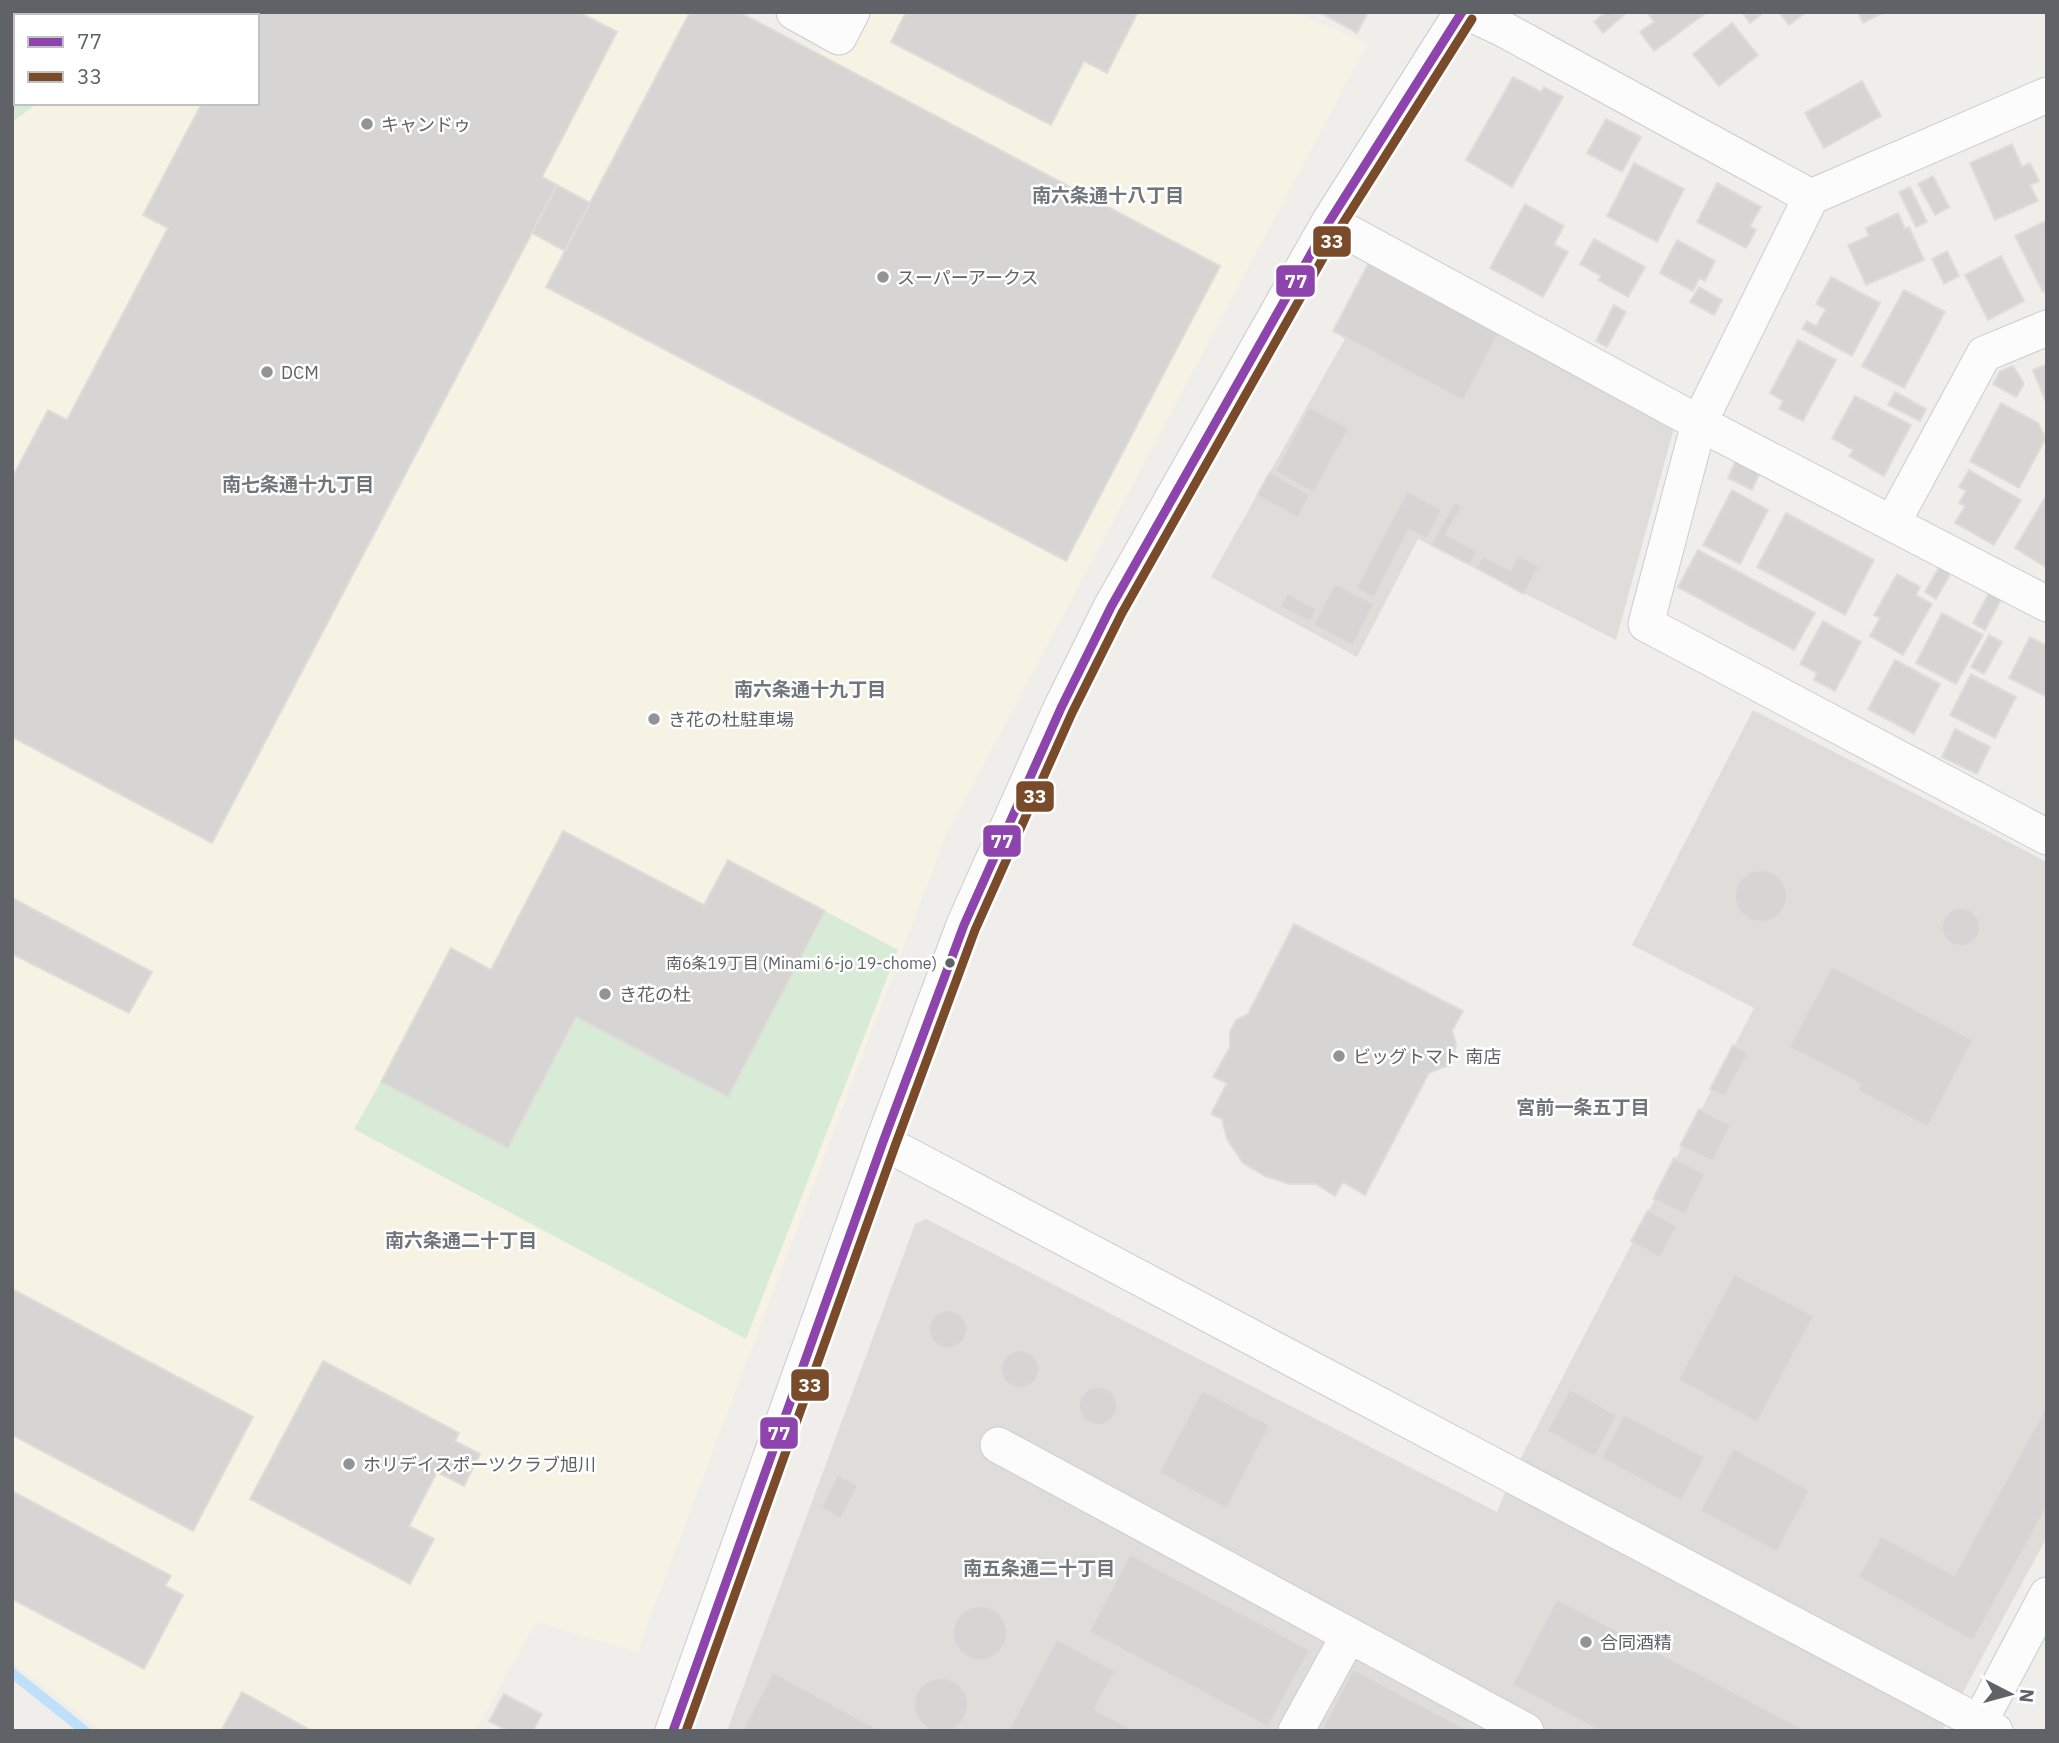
<svg xmlns="http://www.w3.org/2000/svg" width="2059" height="1743" viewBox="0 0 2059 1743" font-family="'IBM Plex Sans','Noto Sans JP',sans-serif">
<style>
.commercial{fill:#f7f3e4}
.industrial{fill:#dfddda}
.green{fill:#d8ebd6}
.lines{fill:none;stroke-linecap:round;stroke-linejoin:round}
.stream{stroke:#bfe0f9;stroke-width:10}
.building{fill:#d6d5d3;stroke:#deddd9;stroke-width:2}
.minor-casing{stroke:#cbcccc;stroke-width:37}
.minor{stroke:#fdfcfc;stroke-width:35}
.bus-1-casing{stroke:#fff;stroke-width:14}
.bus-2-casing{stroke:#fff;stroke-width:14}
.bus-1{stroke:#8e44ad;stroke-width:9}
.bus-2{stroke:#7a4b2a;stroke-width:9}
.poi-dot{fill:#919496;stroke:#fff;stroke-width:2.5}
.bus-dot{fill:#5f6368;stroke:#fff;stroke-width:2.5}
.labels{text-anchor:middle;dominant-baseline:central;stroke-width:5;stroke-linejoin:round;paint-order:stroke}
.bus-label{font-size:16px;fill:#5f6368;stroke:#fff;text-anchor:end}
.poi-label{font-size:18px;fill:#5f6368;stroke:#fff;text-anchor:start}
.neighbourhood-label{font-size:19px;font-weight:bold;fill:#70757a;stroke:#fff}
.line-badge{stroke:#fff;stroke-width:2.5}
.badge-label{font-size:19px;text-anchor:middle;font-weight:bold;fill:#fff}
</style>
<rect width="100%" height="100%" fill="#efeeea"/>
<path class="commercial" d="M162 12H739L821 53 841 12H1296L1367 44 945 837 637 1652 536 1622 475 1731H102L12 1662V122L38 103H257V16H157Z"/>
<path class="industrial" d="M1382 273 1674 428 1616 640 1418 539 1357 657 1211 577Z
M1753 710 2047 862V1537L1942 1731H727L915 1224 926 1219 1497 1512 1513 1473 1754 1008 1632 945Z"/>
<path class="green" d="M12 12H162L157 16H16V103H38L12 122Z
M825 911 898 950 746 1339 354 1129 381 1082 508 1148 576 1017 728 1097Z"/>
<g class="lines">
<path class="stream" d="M12 1673 85 1731"/>
</g>
<path class="building" d="M250 12H579L617 32 542 177 557 185 212 843 12 737V478L48 410 67 420 168 228 143 215 202 103H257V16H248Z
M690 12H739L1220 266 1066 561 546 287Z
M906 12H1138L1107 73 1084 61 1051 125 891 42Z
M1319 12H1368L1357 33Z
M1606 12 1624 15 1603 33 1594 22Z
M1647 12H1705L1706 13 1654 51 1640 32 1654 22Z
M1742 12H1764L1750 23Z
M1779 12H1806L1789 25Z
M1858 12H1885L1863 23Z
M1732 23 1758 55 1719 86 1693 54Z
M1513 77 1541 92 1544 87 1563 97 1512 187 1466 160Z
M1862 81 1881 116 1824 148 1805 113Z
M1606 119 1641 137 1622 172 1587 153Z
M2012 144 2022 167 2030 163 2039 181 2030 185 2038 201 1995 220 1970 163Z
M1634 163 1684 189 1657 242 1607 216Z
M1933 176 1949 207 1935 215 1918 184Z
M1717 183 1761 207 1750 226 1756 230 1746 248 1697 222Z
M557 185 590 203 565 251 532 233Z
M1910 187 1927 222 1916 227 1899 192Z
M1525 204 1564 226 1554 244 1568 252 1543 297 1490 268Z
M1898 213 1905 229 1909 227 1924 260 1866 285 1848 245 1869 236 1866 228Z
M2047 220V290L2043 292 2015 236Z
M1594 239 1645 267 1628 297 1598 280 1601 276 1580 264Z
M1677 240 1715 261 1705 281 1699 278 1693 291 1660 273Z
M1947 251 1959 276 1944 284 1932 259Z
M2001 256 2024 301 1988 320 1965 275Z
M1368 264 1499 333 1463 401 1333 331Z
M1831 277 1880 303 1852 356 1802 329 1807 321 1816 326 1826 309 1816 304Z
M1699 287 1722 300 1714 315 1690 302Z
M1904 290 1945 312 1904 388 1862 366Z
M1614 305 1626 312 1607 347 1596 341Z
M1798 340 1836 360 1803 421 1779 409 1783 401 1770 393Z
M2047 364V404L2033 370Z
M2013 366 2024 384 2016 397 1993 384 2000 371Z
M1895 392 1926 409 1920 421 1888 405Z
M1855 396 1911 425 1884 476 1849 456 1853 450 1832 438Z
M2001 403 2038 423 2046 438 2019 488 1970 461Z
M1309 407 1349 428 1314 493 1275 471Z
M1737 458 1761 470 1752 490 1728 478Z
M1969 470 2021 500 1994 545 1955 523 1965 506 1959 503 1966 491 1959 487Z
M1270 472 1310 495 1298 518 1257 495Z
M1732 490 1768 510 1740 564 1703 545Z
M1407 491 1442 510 1427 539 1409 530 1374 598 1356 588Z
M2046 496 2047 497V568L2015 548Z
M1454 502 1462 506 1446 534 1477 551 1470 565 1431 545Z
M1786 513 1874 560 1845 615 1757 567Z
M1698 550 1815 613 1794 650 1678 587Z
M1518 555 1539 567 1524 594 1476 568 1483 556 1510 570Z
M1939 567 1951 573 1936 599 1925 592Z
M1897 574 1920 587 1916 595 1932 604 1903 655 1870 636 1880 618 1874 615Z
M1335 583 1374 604 1353 646 1313 625Z
M1287 593 1317 609 1310 622 1280 607Z
M1989 593 2001 600 1985 630 1973 623Z
M1942 613 1983 635 1956 684 1916 663Z
M1823 621 1861 642 1835 691 1814 680 1817 673 1800 664Z
M1989 635 2002 642 1984 674 1971 667Z
M2030 637 2047 646V697L2009 678Z
M1895 660 1940 684 1914 734 1868 709Z
M1971 674 2016 697 1995 738 1950 715Z
M1955 729 1990 747 1977 774 1942 757Z
M563 831 704 905 728 860 825 911 728 1097 576 1017 508 1148 381 1082 451 948 491 970Z
M1735 896a26 26 0 1 1 52 0a26 26 0 1 1-52 0Z
M12 898 152 972 129 1013 12 954Z
M1942 927a19 19 0 1 1 38 0a19 19 0 1 1-38 0Z
M1294 924 1463 1011 1452 1031 1456 1044 1452 1064 1429 1073 1365 1195 1343 1182 1335 1196 1316 1184H1289L1265 1176 1243 1163 1227 1139 1222 1119 1211 1114 1227 1083 1213 1077 1230 1047V1032L1236 1020 1248 1014Z
M1832 966 1973 1040 1928 1127 1858 1091 1860 1084 1789 1047Z
M1733 1045 1748 1053 1725 1097 1710 1089Z
M1699 1109 1731 1125 1713 1162 1680 1146Z
M1674 1158 1705 1174 1685 1215 1653 1199Z
M1648 1210 1677 1226 1660 1258 1631 1241Z
M1734 1274 1814 1316 1757 1423 1678 1380Z
M12 1289 253 1417 193 1531 12 1435Z
M929 1329a19 19 0 1 1 38 0a19 19 0 1 1-38 0Z
M1001 1369a19 19 0 1 1 38 0a19 19 0 1 1-38 0Z
M323 1361 459 1433 455 1441 480 1454 464 1486 437 1472 409 1526 434 1539 410 1584 250 1499Z
M1079 1406a19 19 0 1 1 38 0a19 19 0 1 1-38 0Z
M1570 1389 1617 1415 1595 1457 1547 1431Z
M1202 1390 1270 1425 1227 1509 1159 1473Z
M2047 1405V1507L1973 1641 1858 1577 1881 1536 1954 1575Z
M1624 1414 1705 1457 1681 1501 1601 1458Z
M1733 1448 1810 1490 1777 1552 1700 1511Z
M837 1475 858 1485 841 1519 821 1508Z
M12 1491 171 1576 165 1586 183 1595 144 1669 12 1599Z
M1130 1554 1310 1650 1268 1727 1089 1632Z
M1557 1599 1807 1731H1600L1512 1685Z
M953 1633a27 27 0 1 1 54 0a27 27 0 1 1-54 0Z
M1057 1639 1115 1671 1095 1709 1135 1731H1008Z
M1353 1669 1470 1731H1321Z
M773 1672 881 1731H742Z
M914 1705a27 27 0 1 1 54 0a27 27 0 1 1-54 0Z
M242 1692 312 1731H221Z
M504 1694 542 1714 533 1731H508L489 1721Z"/>
<g class="lines">
<g class="minor-casing">
<path id="minor" d="M794 12 839 37 852 12
M1467 12 1505 30 1811 197
M2047 95 1811 197 1699 423 1646 624 2047 837
M1329 222 1699 423 2047 604
M1893 522 1984 354 2047 328
M883 1142 1995 1731
M998 1445 1526 1731
M1979 1723 2047 1595
M673 1731 883 1142 964 925 1061 708 1111 607 1329 222 1462 12
M1296 1731 1349 1635"/>
</g>
<use href="#minor" class="minor"/>
<g class="bus-1-casing">
<path id="bus-1" d="M673 1731 883 1142 964 925 1061 708 1111 607 1329 222 1462 12"/>
</g>
<g class="bus-2-casing">
<path id="bus-2" d="M686 1731 895 1146 975 930 1072 713 1122 613 1340 228 1472 19"/>
</g>
<use href="#bus-1" class="bus-1"/>
<use href="#bus-2" class="bus-2"/>
</g>
<g class="poi-dot">
<circle cx="367" cy="124" r="7"/>
<circle cx="883" cy="277" r="7"/>
<circle cx="267" cy="372" r="7"/>
<circle cx="654" cy="719" r="7"/>
<circle cx="605" cy="994" r="7"/>
<circle cx="1339" cy="1056" r="7"/>
<circle cx="349" cy="1464" r="7"/>
<circle cx="1586" cy="1642" r="7"/>
</g>
<circle class="bus-dot" cx="950" cy="963" r="6"/>
<g class="labels">
<g class="bus-label">
<text x="937" y="963">南6条19丁目 (Minami 6-jo 19-chome)</text>
</g>
<g class="poi-label">
<text x="381" y="124">キャンドゥ</text>
<text x="897" y="277">スーパーアークス</text>
<text x="281" y="372">DCM</text>
<text x="668" y="719">き花の杜駐車場</text>
<text x="619" y="994">き花の杜</text>
<text x="1353" y="1056">ビッグトマト 南店</text>
<text x="363" y="1464">ホリデイスポーツクラブ旭川</text>
<text x="1600" y="1642">合同酒精</text>
</g>
<g class="neighbourhood-label">
<text x="1108" y="195">南六条通十八丁目</text>
<text x="298" y="484">南七条通十九丁目</text>
<text x="810" y="689">南六条通十九丁目</text>
<text x="1583" y="1107">宮前一条五丁目</text>
<text x="461" y="1240">南六条通二十丁目</text>
<text x="1039" y="1568">南五条通二十丁目</text>
</g>
</g>
<g class="line-badge">
<rect x="1312" y="225" width="40" height="33" rx="7" fill="#7a4b2a"/>
<rect x="1275" y="264" width="41" height="34" rx="7" fill="#8e44ad"/>
<rect x="1015" y="780" width="40" height="33" rx="7" fill="#7a4b2a"/>
<rect x="982" y="824" width="40" height="34" rx="7" fill="#8e44ad"/>
<rect x="790" y="1368" width="40" height="34" rx="7" fill="#7a4b2a"/>
<rect x="759" y="1416" width="40" height="34" rx="7" fill="#8e44ad"/>
</g>
<g class="badge-label">
<text x="1332" y="248">33</text>
<text x="1296" y="288">77</text>
<text x="1035" y="803">33</text>
<text x="1002" y="848">77</text>
<text x="810" y="1392">33</text>
<text x="779" y="1440">77</text>
</g>
<rect width="2059" height="1743" fill="none" stroke="#5f6368" stroke-width="28"/>
<rect x="14" y="14" width="245" height="91" fill="#ffffff" stroke="#bfc1c3" stroke-width="2"/>
<rect x="28" y="37" width="35" height="10" fill="#8e44ad" stroke="#bfc1c3" stroke-width="2"/>
<text x="77" y="49" font-size="21" fill="#5f6368">77</text>
<rect x="28" y="72" width="35" height="10" fill="#7a4b2a" stroke="#bfc1c3" stroke-width="2"/>
<text x="77" y="84" font-size="21" fill="#5f6368">33</text>
<g transform="translate(2010 1694) rotate(96)" stroke="#ffffff" stroke-width="5" paint-order="stroke">
<path d="M0-5L12 26L0 18L-12 26Z" fill="#5f6368"/>
<text y="-10" font-size="19" font-weight="bold" text-anchor="middle" fill="#5f6368">N</text>
</g>
</svg>
